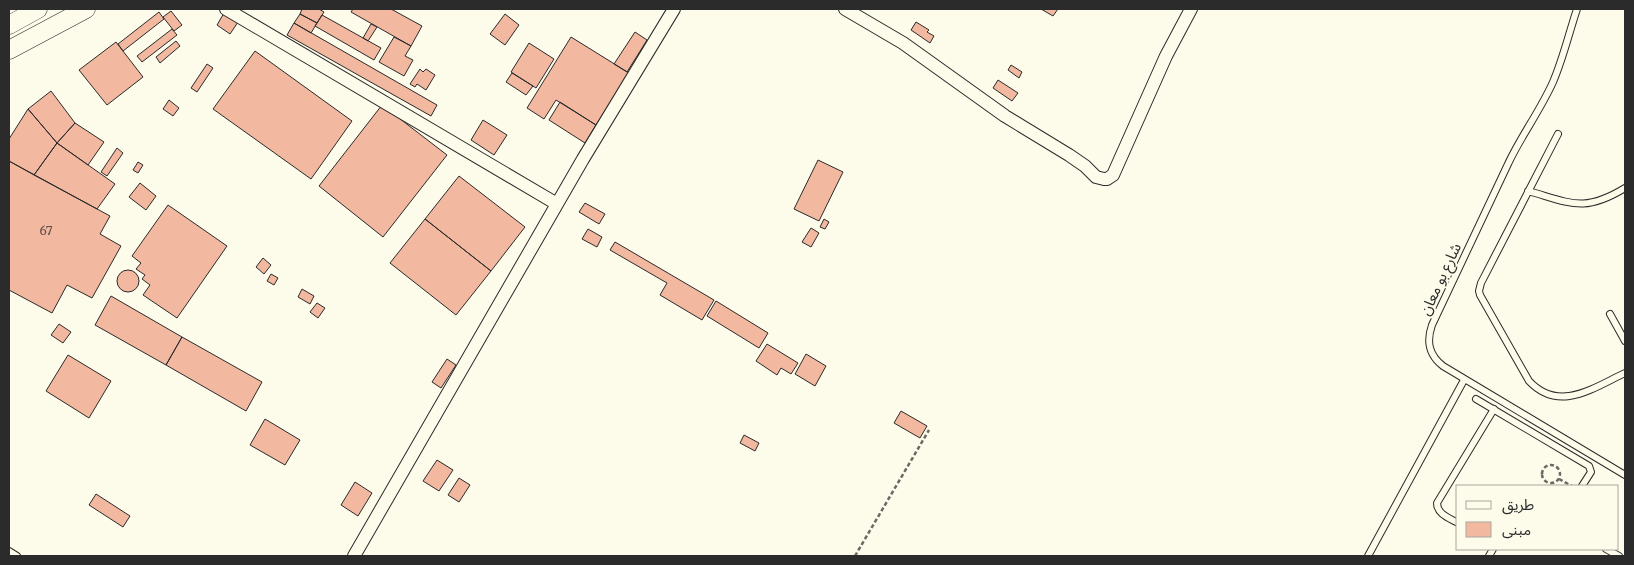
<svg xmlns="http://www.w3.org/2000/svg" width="1634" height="565" viewBox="0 0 1634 565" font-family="Merriweather,'Noto Sans Arabic',serif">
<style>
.building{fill:#f2b8a0;stroke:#2b2b2b}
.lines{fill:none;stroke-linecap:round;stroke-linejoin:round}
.service-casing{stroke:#2b2b2b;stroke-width:8}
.minor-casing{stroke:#2b2b2b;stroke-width:14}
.secondary-casing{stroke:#2b2b2b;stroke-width:19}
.path{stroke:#6a6964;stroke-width:2.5;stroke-dasharray:4 2.5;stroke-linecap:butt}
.service{stroke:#fdfbea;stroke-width:6}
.minor{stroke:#fdfbea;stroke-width:12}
.secondary{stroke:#fdfbea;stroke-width:18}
.labels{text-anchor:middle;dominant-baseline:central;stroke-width:4;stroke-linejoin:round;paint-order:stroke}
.number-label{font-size:12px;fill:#5d4e48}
.street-label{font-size:15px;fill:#2b2b2b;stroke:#fdfbea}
</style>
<rect width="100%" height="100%" fill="#fdfbea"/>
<path class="building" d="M302 9H319L324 12 317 23 300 14Z
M353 9H391L422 26 411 46 351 12Z
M1041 9H1058L1053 16Z
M171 11 182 25 174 31 163 17Z
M159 12 164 19 123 51 118 44Z
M224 13 238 22 230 34 217 25Z
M300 14 317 23 311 33 294 23Z
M505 14 519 25 505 45 490 34Z
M322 15 381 48 374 60 315 26Z
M916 22 929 30 927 32 934 36 930 43 911 30Z
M294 23 437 105 431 116 287 35Z
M371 24 377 27 368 41 363 38Z
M172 29 177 35 142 62 137 56Z
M635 32 647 40 627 72 614 64Z
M394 37 411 46 405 56 413 60 404 76 379 62Z
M571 37 629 73 596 125 556 100 544 119 527 108Z
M176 41 180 46 160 63 156 57Z
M116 42 143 77 107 105 79 70Z
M529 43 554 59 536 88 511 72Z
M255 51 352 121 311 179 213 109Z
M207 64 213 68 197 92 191 88Z
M1011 65 1022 72 1019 78 1008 70Z
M420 69 423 72 426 69 435 75 426 90 417 84 415 87 410 84Z
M512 73 533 86 526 95 506 82Z
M998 80 1018 93 1012 101 993 88Z
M51 91 75 123 57 143 28 109Z
M169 100 179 108 173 116 163 109Z
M560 102 596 125 585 143 549 120Z
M382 105 447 155 383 237 319 186Z
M28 109 57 143 34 175 9 161V139Z
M483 120 507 135 494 155 471 140Z
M75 123 104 142 88 165 57 143Z
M57 143 115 184 97 209 34 175Z
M117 148 123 153 107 176 101 172Z
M818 160 843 172 819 221 794 209Z
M9 161 110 216 100 234 121 246 92 298 67 285 52 313 9 290Z
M138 162 143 165 138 173 133 170Z
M459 176 525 227 491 271 425 219Z
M140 183 156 196 146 210 129 197Z
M585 203 605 214 599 224 579 212Z
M168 205 227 246 177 318 143 295 150 285 142 279 145 275 136 269 141 263 132 256Z
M425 219 491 271 456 315 390 263Z
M824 219 829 222 825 229 820 227Z
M811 228 819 233 811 247 802 242Z
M588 229 602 237 597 247 582 239Z
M615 242 714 300 702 320 660 295 667 283 610 250Z
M263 258 271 265 264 274 256 267Z
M117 281a11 11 0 1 1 22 0a11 11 0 1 1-22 0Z
M271 274 278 278 274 285 267 281Z
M302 289 314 296 310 304 298 297Z
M111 296 182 337 166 365 95 325Z
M716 301 768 333 759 348 707 316Z
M317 303 325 308 318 318 310 312Z
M59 324 71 332 63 343 51 335Z
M182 337 262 382 246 411 166 365Z
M767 344 798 363 791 374 781 368 777 375 756 361Z
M806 354 826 366 815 386 795 374Z
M68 355 111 381 89 418 46 391Z
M447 359 456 365 441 388 432 382Z
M901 411 927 426 920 438 894 423Z
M265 419 300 440 285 465 250 445Z
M744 435 759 443 755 451 740 443Z
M437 460 453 470 439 491 423 481Z
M459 478 470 485 459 502 448 495Z
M355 482 372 493 358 516 341 505Z
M96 494 130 516 123 527 89 505Z"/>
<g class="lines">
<g class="service-casing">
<path id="service" d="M1577 9C1569 33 1563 59 1553 82 1540 111 1521 136 1508 164L1432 325C1426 342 1429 355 1443 366L1625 475
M1558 134 1481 283 1479 291 1480 295 1529 381C1559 413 1593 388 1625 373
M1528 191C1571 203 1584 213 1625 188
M1610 314 1625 341
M1476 399 1589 466 1591 472 1582 486
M1458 523C1449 518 1437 514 1437 503L1494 409
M1606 549 1619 556
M9 551 17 556
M1368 556 1464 380
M1489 556 1493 549"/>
</g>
<g class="minor-casing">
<path id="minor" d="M226 9 557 204
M845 9 903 43 1005 116 1069 155 1085 166 1096 177 1104 179H1107L1113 175 1166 56 1191 9
M354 556 583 159 674 9"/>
</g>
<g class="secondary-casing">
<path id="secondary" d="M9 25 38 9
M9 50 86 9"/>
</g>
<path class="path" d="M1542 474a9 9 0 1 1 18 0a9 9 0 1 1-18 0Z
M1559 479 1572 486
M855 556 929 430"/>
<use href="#service" class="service"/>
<use href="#minor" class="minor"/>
<use href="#secondary" class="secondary"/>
</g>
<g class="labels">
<g class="number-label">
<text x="46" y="230">67</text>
</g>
<g class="street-label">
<text transform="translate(1440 279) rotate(-65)">شارع بو معان</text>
</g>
</g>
<rect width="1634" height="565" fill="none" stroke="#2b2b2b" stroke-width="20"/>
<rect x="1456" y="485" width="162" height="65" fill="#fdfbea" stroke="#a9a89e"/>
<rect x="1466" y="501" width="25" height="8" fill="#fdfbea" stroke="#a9a89e"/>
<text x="1502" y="510" font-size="15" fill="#2b2b2b">طريق</text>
<rect x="1466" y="522" width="25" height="15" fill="#f2b8a0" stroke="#a9a89e"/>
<text x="1502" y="535" font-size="15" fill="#2b2b2b">مبنى</text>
</svg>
